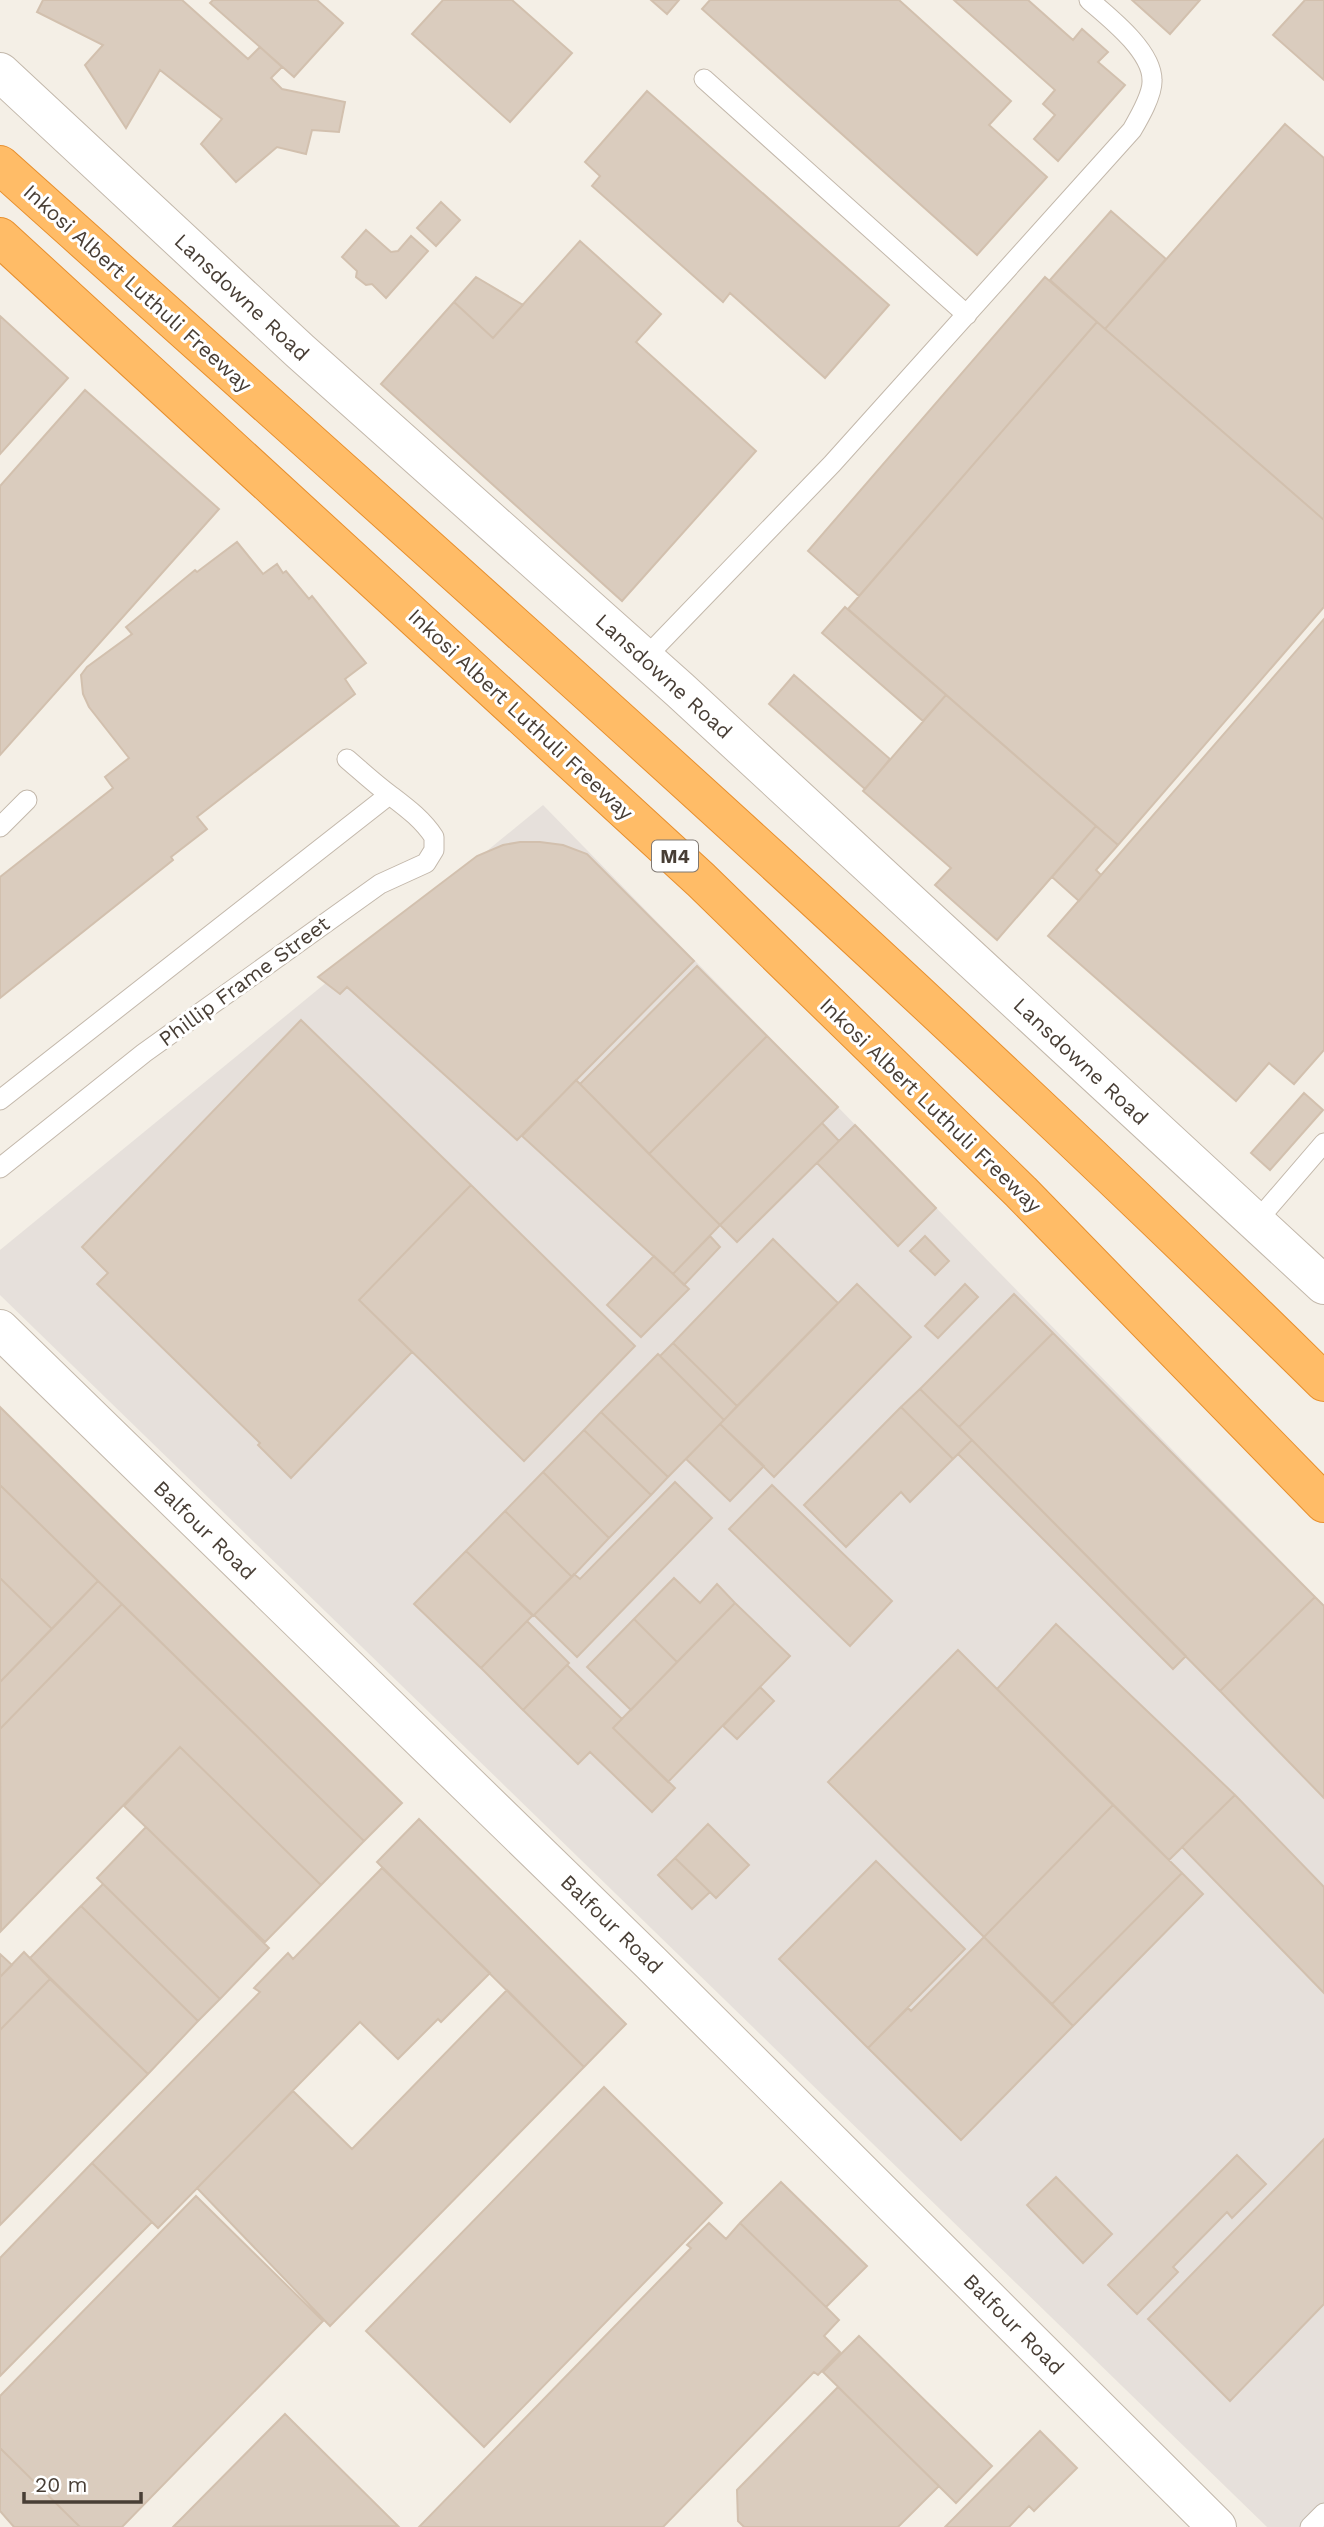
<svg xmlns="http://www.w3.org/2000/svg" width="1324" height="2527" viewBox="0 0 1324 2527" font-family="'Work Sans',sans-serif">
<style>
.industrial{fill:#e6e0db}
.building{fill:#daccbe;stroke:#d2c0ae;stroke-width:2}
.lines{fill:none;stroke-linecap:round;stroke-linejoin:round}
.lane-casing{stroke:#c3b8ab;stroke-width:21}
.street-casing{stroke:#c3b8ab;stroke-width:40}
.highway-casing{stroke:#e78f2d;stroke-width:40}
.lane{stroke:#fff;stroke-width:19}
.street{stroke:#fff;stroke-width:38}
.highway{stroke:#ffbc67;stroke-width:38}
.labels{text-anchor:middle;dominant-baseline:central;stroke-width:6;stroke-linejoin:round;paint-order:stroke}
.shield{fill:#fff;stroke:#7f7872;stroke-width:2}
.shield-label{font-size:19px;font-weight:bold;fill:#483e35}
.street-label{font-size:21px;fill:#483e35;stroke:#fff}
</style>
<rect width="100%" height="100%" fill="#f4efe6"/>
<path class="industrial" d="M543 805 1324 1605V2527H1267L0 1295V1250Z"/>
<path class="building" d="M43 0H182L248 59 260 47 282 67 271 78 282 89 345 102 339 132 312 130 306 154 277 147 236 182 201 144 222 119 160 70 126 128 85 65 103 45 37 12Z
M213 0H317L343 23 294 77 210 3Z
M443 0H512L572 53 510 122 412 34Z
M651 0H679L667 14Z
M710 0H899L1011 101 989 125 1047 177 977 255 702 9Z
M954 0H1028L1073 40 1082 29 1108 52 1098 62 1125 85 1058 161 1034 139 1055 115 1043 104 1055 90Z
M1132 0H1200L1170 34Z
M1305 0H1324V80L1273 35Z
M647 91 889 305 825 378 730 293 723 302 592 186 600 176 585 162Z
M1285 124 1324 158V520L1105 329Z
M441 202 460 220 436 246 417 228Z
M1111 211 1166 259 1105 329 1050 280Z
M366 230 391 252 398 251 411 236 428 251 386 298 372 284 366 285 356 277 357 271 342 257Z
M580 241 661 314 636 342 756 451 622 601 381 384 454 302 493 338Z
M476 277 523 305 493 338 454 302Z
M1045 277 1097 322 859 596 808 551Z
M0 316 68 378 0 454Z
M1097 322 1324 520V607L1118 845 848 609Z
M85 390 219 509 0 755V486Z
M237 542 263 574 277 564 283 573 286 571 309 599 312 596 366 663 345 679 355 694 197 817 207 829 171 857 173 860 0 998V877L113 788 105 777 129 758 89 707 83 694 81 675 87 667 132 634 126 627 195 570 197 572Z
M845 607 946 695 923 721 822 633Z
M1324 619V1050L1294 1084 1269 1063 1236 1101 1048 936Z
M794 675 890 759 865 789 769 704Z
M946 695 1096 826 997 940 935 885 951 868 863 791Z
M1096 826 1118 845 1096 870 1101 875 1079 901 1052 877Z
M520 842H540L563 845 587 854 694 961 517 1140 347 987 340 994 318 977 477 856 503 845Z
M697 966 767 1036 649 1154 580 1084Z
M301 1020 471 1185 359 1300 412 1352 291 1478 258 1445 260 1443 97 1284 108 1273 82 1247Z
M767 1036 838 1107 720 1225 649 1154Z
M576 1080 720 1225 673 1274 522 1136Z
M1304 1093 1323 1110 1270 1170 1251 1153Z
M822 1123 839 1141 737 1242 720 1225Z
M855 1125 936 1208 898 1246 817 1163Z
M471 1185 635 1346 524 1461 359 1300Z
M710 1236 720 1247 684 1285 673 1274Z
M925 1236 949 1261 935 1275 910 1251Z
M773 1239 838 1303 737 1406 673 1343Z
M654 1256 689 1289 641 1337 607 1305Z
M857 1284 911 1337 774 1477 720 1424Z
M965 1284 978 1297 938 1338 925 1326Z
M1014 1294 1053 1333 959 1427 920 1389Z
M1053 1333 1315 1597 1220 1691 959 1427Z
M673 1343 737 1406 724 1420 660 1356Z
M658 1354 724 1420 668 1477 601 1412Z
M920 1389 972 1440 953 1459 901 1407Z
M0 1407 402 1803 364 1841 0 1485Z
M901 1407 953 1459 910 1502 901 1492 846 1547 804 1505Z
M601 1412 668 1477 651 1495 584 1430Z
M720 1424 764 1466 730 1501 686 1459Z
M584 1430 651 1495 609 1538 543 1472Z
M972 1440 1186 1656 1173 1669 958 1454Z
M543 1472 609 1538 572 1577 505 1511Z
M675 1482 712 1518 577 1657 534 1615 574 1574 580 1579Z
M0 1485 98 1581 52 1629 0 1578Z
M772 1485 892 1601 850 1646 729 1529Z
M505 1511 572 1577 533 1616 466 1551Z
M466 1551 533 1615 481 1668 414 1604Z
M0 1578 52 1629 0 1682Z
M674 1578 700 1603 717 1584 735 1603 677 1662 634 1619Z
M98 1581 122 1604 0 1729V1682Z
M1315 1597 1324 1606V1798L1220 1691Z
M735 1603 790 1656 668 1782 613 1728Z
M122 1604 364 1841 321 1885 180 1747 1 1931 0 1729Z
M634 1619 677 1662 631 1710 587 1667Z
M527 1621 569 1663 523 1710 481 1668Z
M1056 1624 1235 1795 1169 1860 997 1689Z
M958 1650 1113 1805 984 1937 828 1782Z
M567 1665 622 1719 613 1728 675 1788 652 1812 590 1752 578 1764 523 1710Z
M760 1687 774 1701 737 1739 723 1726Z
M180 1747 321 1885 265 1942 124 1806Z
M1235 1795 1324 1887V1993L1182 1847Z
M1113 1805 1182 1873 1052 2004 984 1937Z
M419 1819 626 2024 584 2067 377 1862Z
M708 1824 749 1865 716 1898 675 1858Z
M146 1827 269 1948 220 1999 97 1878Z
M675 1858 710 1892 692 1909 658 1875Z
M876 1861 965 1949 868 2048 779 1959Z
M382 1868 490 1973 441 2022 438 2019 398 2059 360 2022 158 2228 92 2163 260 1992 254 1988 288 1953 293 1959Z
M1182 1873 1203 1894 1073 2026 1052 2004Z
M103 1884 220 1999 198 2021 81 1906Z
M81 1906 198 2021 148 2074 30 1958Z
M984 1937 1073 2026 961 2140 868 2048 908 2008 911 2011Z
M24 1952 50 1979 0 2030V1977Z
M0 1954 12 1965 0 1977Z
M50 1979 148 2074 0 2225V2030Z
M507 1990 584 2067 330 2326 197 2188 293 2091 352 2149Z
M604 2087 722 2203 484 2447 366 2331Z
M1324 2139V2304L1230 2401 1148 2319Z
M1237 2155 1266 2184 1232 2218 1227 2212 1173 2267 1178 2272 1137 2314 1108 2285Z
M92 2163 152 2222 0 2376V2258Z
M1056 2177 1112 2234 1083 2263 1027 2205Z
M781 2182 867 2266 826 2307 740 2223Z
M196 2196 323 2321 122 2527H80L0 2448V2396Z
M709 2223 726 2239 740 2223 826 2307 839 2320 824 2336 840 2352 818 2375 814 2372 663 2527H419L691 2248 687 2245Z
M859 2336 992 2466 956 2503 823 2372Z
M838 2387 939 2486 898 2527H744L738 2521 737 2490Z
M285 2414 398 2526 173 2527Z
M1040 2431 1077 2468 1034 2511 1029 2506 1009 2527H945Z
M0 2448 80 2527H14L0 2511Z"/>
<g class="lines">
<g class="lane-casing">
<path id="lane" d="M704 79 967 315
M645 658 832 464 1132 130C1139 118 1153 94 1152 80 1152 51 1110 18 1089 0
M0 827 27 800
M0 1100 389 795
M0 1168 144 1053 380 884 426 863 434 850V837C422 819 407 808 390 795 375 784 361 771 347 759
M1256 1222 1324 1143
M1310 2527 1324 2513"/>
</g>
<g class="street-casing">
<path id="street" d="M0 72 300 351 680 690 1324 1285
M0 1329 651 1963 1217 2527"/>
</g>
<g class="highway-casing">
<path id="highway" d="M0 165C446 565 897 961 1324 1382
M0 237 701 880 1021 1192 1324 1503"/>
</g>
<use href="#lane" class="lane"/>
<use href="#street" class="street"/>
<use href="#highway" class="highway"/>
</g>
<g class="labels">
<rect class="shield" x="652" y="840.5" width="46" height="31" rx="5"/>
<g class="shield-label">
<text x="675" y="856">M4</text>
</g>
<g class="street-label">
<text transform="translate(138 288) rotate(42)">Inkosi Albert Luthuli Freeway</text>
<text transform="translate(242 297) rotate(43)">Lansdowne Road</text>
<text transform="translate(664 676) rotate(42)">Lansdowne Road</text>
<text transform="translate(521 714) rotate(43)">Inkosi Albert Luthuli Freeway</text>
<text transform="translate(244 981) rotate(-36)">Phillip Frame Street</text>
<text transform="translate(1081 1061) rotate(43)">Lansdowne Road</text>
<text transform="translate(931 1105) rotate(44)">Inkosi Albert Luthuli Freeway</text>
<text transform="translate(205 1530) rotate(44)">Balfour Road</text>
<text transform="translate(612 1924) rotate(44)">Balfour Road</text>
<text transform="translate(1014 2324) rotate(45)">Balfour Road</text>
</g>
</g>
<path d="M24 2492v10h117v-10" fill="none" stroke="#483e35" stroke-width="3.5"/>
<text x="35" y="2492" font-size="21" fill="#483e35" stroke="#ffffff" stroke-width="5" paint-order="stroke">20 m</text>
</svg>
